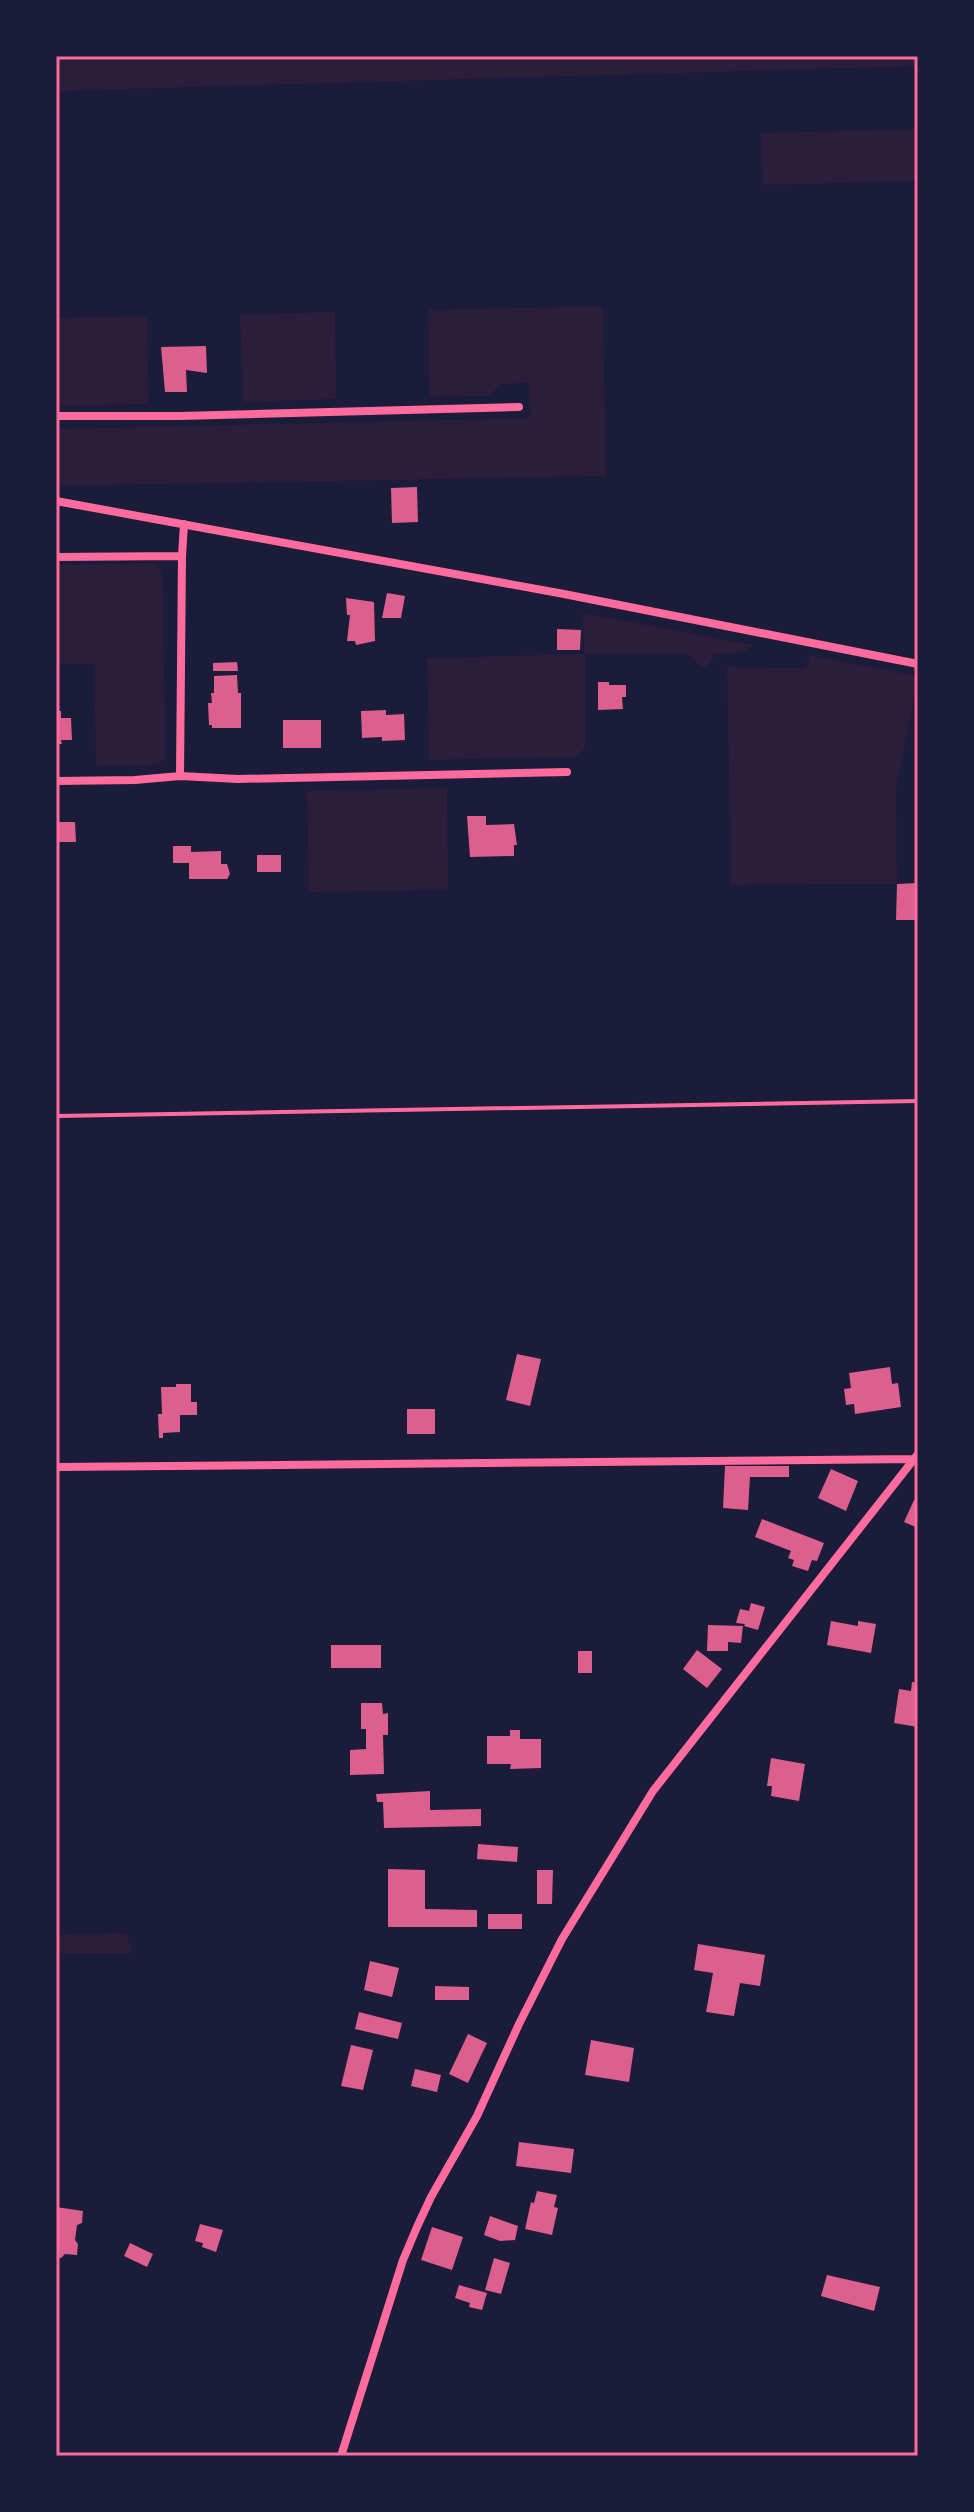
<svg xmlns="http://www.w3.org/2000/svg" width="974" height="2512" viewBox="0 0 974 2512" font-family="'Archivo Narrow',sans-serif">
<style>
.green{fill:#2a1e3b}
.building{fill:#dd5f8e}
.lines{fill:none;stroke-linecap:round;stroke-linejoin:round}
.service{stroke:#ff6b9d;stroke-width:4}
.minor{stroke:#ff6b9d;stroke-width:8}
.neatline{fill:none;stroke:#ff6b9d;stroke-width:3}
</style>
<rect width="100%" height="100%" fill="#1b1b3a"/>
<path class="green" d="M56 56H918V66L56 91Z
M918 129V181L762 185 761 133Z
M603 306 606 476 56 486V429L530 418 529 383 501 384 489 396 430 397 428 310Z
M335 312 336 399 243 402 240 314Z
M147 316 149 404 56 406V318Z
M154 563 162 571 166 757 157 765 96 766 94 664H56V565Z
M583 613 753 645C745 656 727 653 714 653L709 667H699L689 654H585V748L576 757 429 760 427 658 584 654Z
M810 655 918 676 896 790 897 884 731 885 727 667 806 668Z
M447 788 448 890 309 892 307 791Z
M126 1933 133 1953H56V1935Z"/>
<path class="building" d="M206 346 207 373 186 370 187 392H165L161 347Z
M417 487 418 522 392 523 391 488Z
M387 593 405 596 401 618H382Z
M346 598 374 602 375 641 356 645 355 641H347L350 615H347Z
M557 629 581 630 580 650H557Z
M237 662 238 671H213V663Z
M237 675 238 693H241V728H212V725H209L208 703H212L211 693H214V676Z
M598 682H609V685H626V697H622L623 709 598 710Z
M386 710V715L404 714 405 740 382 741V737L362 738 361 711Z
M56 711H61V718H71L72 740H61L62 744H56Z
M283 720H321V748H283Z
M467 816H486V825L514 824 517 845H514V856L470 857Z
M56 822H75L76 842H56Z
M173 846H191V852L221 851V864H227L230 874 227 879H189V863H173Z
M257 855H281V872H257Z
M918 883V920H896L897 884Z
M517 1354 541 1359 530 1406 506 1400Z
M890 1367 892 1384 898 1383 901 1407 855 1414 854 1404 846 1405 844 1389 851 1388 849 1373Z
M176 1384H191V1402H197V1415H180V1432L163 1433V1438H159L158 1414H162L161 1387H176Z
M407 1409H435V1434H407Z
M725 1466H789V1477H750L748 1510 723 1508Z
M831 1469 858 1481 846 1511 818 1498Z
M914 1500 918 1502V1528L904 1522Z
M762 1519 824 1543 817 1561 812 1560 808 1571 792 1566 794 1560 788 1558 791 1551 755 1537Z
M751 1603 765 1607 758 1630 744 1626 745 1624 736 1623 740 1609 749 1611Z
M831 1621 858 1626V1621L876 1624 871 1653 827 1645Z
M708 1625 743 1626 741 1643 728 1642V1651H707Z
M331 1645H381V1668H331Z
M697 1650 722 1669 707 1688 683 1669Z
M578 1651H592V1673H578Z
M912 1682 918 1683V1727L894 1723 899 1689 911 1691Z
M361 1703H382L383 1714 388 1713V1735H383L384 1774 350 1775V1750L366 1749V1729H361Z
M510 1730H520V1739H541V1768L510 1769 511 1764H487V1736H510Z
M771 1758 805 1764 799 1801 771 1796 772 1786H767Z
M430 1791V1810L481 1809V1826L384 1828 383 1802H377L376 1794Z
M478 1844 518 1847 517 1862 477 1859Z
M388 1869 425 1870V1909L477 1910V1927H388Z
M537 1870H553L552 1904H537Z
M488 1914H522V1929H488Z
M698 1944 765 1955 760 1986 740 1983 734 2016 706 2012 713 1973 694 1970Z
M370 1961 399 1968 392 1997 364 1990Z
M435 1986 469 1987V2000H435Z
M359 2012 402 2023 398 2039 355 2029Z
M468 2034 487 2043 468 2083 449 2074Z
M591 2040 634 2048 629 2082 585 2075Z
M351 2045 373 2050 363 2090 341 2086Z
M415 2069 441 2075 437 2092 411 2086Z
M519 2142 574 2149 571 2173 516 2166Z
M537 2191 557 2195 554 2207 558 2208 552 2235 525 2229 531 2202 534 2203Z
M56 2207 83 2211 82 2223 77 2225 75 2240 78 2244 77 2255 65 2254 61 2258 56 2257Z
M490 2216 518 2226 515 2240 500 2241 484 2235Z
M200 2224 223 2230 216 2252 202 2247 203 2243 195 2241Z
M432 2227 463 2237 452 2270 421 2260Z
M130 2243 153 2254 147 2267 124 2256Z
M494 2258 510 2263 501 2294 485 2290Z
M827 2275 880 2287 874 2311 821 2296Z
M459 2285 487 2293 482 2310 469 2307 470 2303 455 2298Z"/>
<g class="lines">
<path class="service" d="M56 1116 918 1101"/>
<path class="minor" d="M56 416H180L519 407
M56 501 564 594 918 664
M56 557 182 556
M180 776 182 556 184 524
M56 781 135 780 180 776 238 779 567 772
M56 1467 914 1459
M341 2456 403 2260 417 2227 431 2197 477 2116 519 2024 562 1939 653 1791 918 1454"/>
</g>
<rect width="974" height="2512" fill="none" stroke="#1b1b3a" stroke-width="116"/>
<rect x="58" y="58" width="858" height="2396" class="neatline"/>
</svg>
